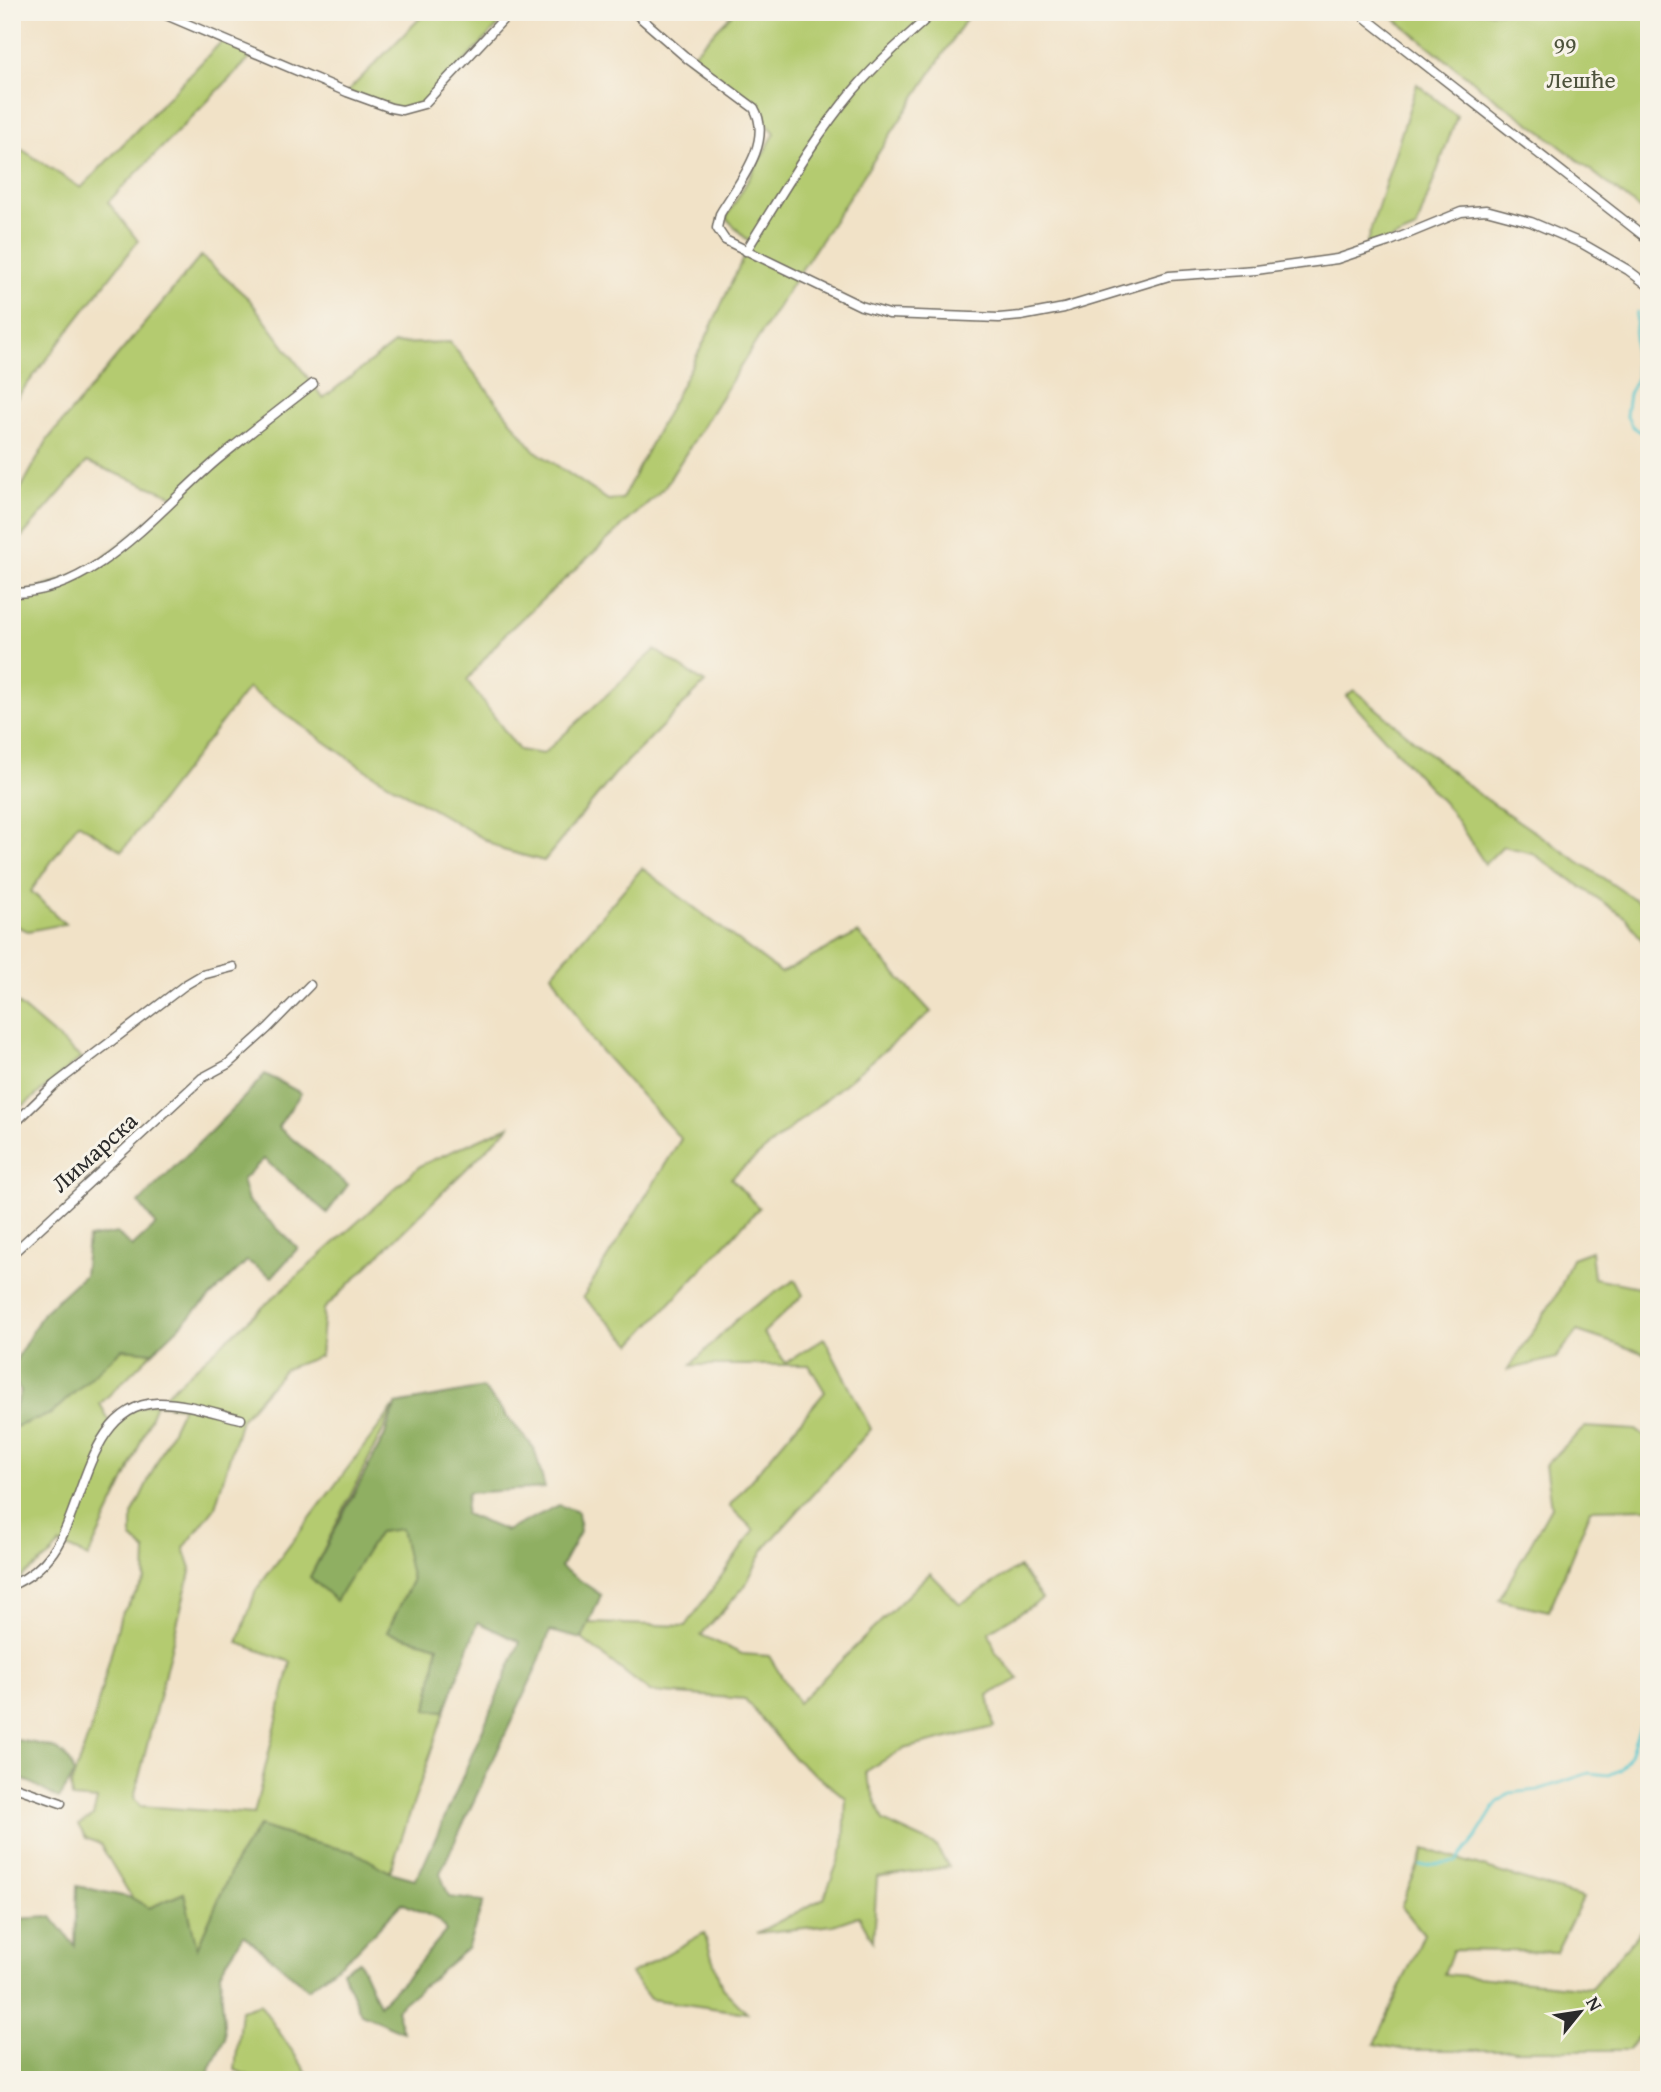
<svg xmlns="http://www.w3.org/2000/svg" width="1661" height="2092" viewBox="0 0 1661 2092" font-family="'Gentium Book Plus',serif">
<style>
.green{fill:#b4cb6f;stroke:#707b4d;stroke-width:2}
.forest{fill:#8faf62;stroke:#5d6d46;stroke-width:2}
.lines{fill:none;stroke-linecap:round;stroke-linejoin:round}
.stream{stroke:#5bc8cf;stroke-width:2.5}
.minor-casing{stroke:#706b62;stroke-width:11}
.minor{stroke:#fff;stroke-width:8}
.labels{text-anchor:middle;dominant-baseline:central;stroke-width:6;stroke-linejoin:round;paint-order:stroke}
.park-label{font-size:24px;fill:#4d533c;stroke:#f7f3e8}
.street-label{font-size:24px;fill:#2b2b2b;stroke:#f7f3e8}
</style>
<rect width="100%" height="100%" fill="#f7f3e8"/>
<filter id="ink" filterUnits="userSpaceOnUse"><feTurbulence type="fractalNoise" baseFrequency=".0143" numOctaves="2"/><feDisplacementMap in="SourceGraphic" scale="14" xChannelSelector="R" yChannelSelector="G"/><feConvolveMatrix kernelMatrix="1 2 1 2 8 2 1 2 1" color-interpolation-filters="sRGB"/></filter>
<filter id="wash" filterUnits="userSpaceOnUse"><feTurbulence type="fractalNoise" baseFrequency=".00686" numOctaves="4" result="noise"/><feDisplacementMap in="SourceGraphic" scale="28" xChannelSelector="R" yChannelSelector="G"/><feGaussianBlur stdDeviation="1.57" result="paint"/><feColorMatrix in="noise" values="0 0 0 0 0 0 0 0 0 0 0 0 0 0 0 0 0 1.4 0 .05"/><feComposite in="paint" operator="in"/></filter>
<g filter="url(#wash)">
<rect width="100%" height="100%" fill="#f1e2c7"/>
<path class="green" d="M426 12H511L424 104 402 110 347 92Z
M734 12H971L798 275 664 488 505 634 467 680 519 750 543 754 655 650 705 683 615 774 544 861 503 850 364 769 248 688 122 851 78 823 31 891 65 924 28 931 12 924V592L26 593 88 571 176 497 87 462 12 548V486L18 494 48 439 201 256 249 299 323 398 394 344 450 342 534 450 608 500 622 499 705 340 750 243 726 218 775 133 754 108 688 59Z
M1386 12H1649V216L1542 132 1490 95Z
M223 40 255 53 108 202 138 241 12 404V143L81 188Z
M1417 84 1457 116 1416 229 1364 251Z
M1354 690 1477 793 1649 909V950L1626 918 1532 853 1503 846 1485 864 1450 810 1346 696Z
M642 868 781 973 858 933 931 1012 731 1178 759 1208 632 1344 583 1297 681 1139 592 1041 552 974Z
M12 999 81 1058 23 1106 12 1096Z
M511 1125 324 1309 320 1356 285 1369 241 1419 215 1507 184 1548 191 1568 134 1798 140 1806 254 1814 291 1662 238 1643 256 1590 396 1404 310 1577 336 1600 379 1532 402 1528 412 1581 387 1632 438 1646 427 1710 445 1711 390 1872 310 1842 259 1826 235 1862 197 1949 184 1893 149 1908 132 1898 100 1844 86 1838 78 1825 93 1816 97 1800 72 1798 71 1785 92 1726 121 1615 145 1580 146 1551 132 1538V1515L183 1407 156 1404 128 1473 88 1557 60 1544 52 1554 12 1584V1428L51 1414 122 1349 153 1352 100 1404 112 1425 133 1408 156 1403 421 1165Z
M1591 1251 1594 1278 1644 1288 1642 1318 1649 1321V1355L1577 1331 1556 1358 1508 1370 1559 1291 1572 1258Z
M795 1280 803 1295 763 1333 786 1363 824 1338 871 1429 764 1549 745 1586 701 1635 742 1654 769 1656 798 1703 930 1573 960 1604 1019 1567 1042 1599 989 1632 996 1653 1019 1679 988 1695 994 1727 903 1749 865 1772 883 1821 935 1845 949 1867 877 1877 873 1941 859 1916 833 1925 757 1933 824 1898 844 1846 846 1798 795 1759 745 1699 650 1692 582 1639 589 1623 686 1626 754 1530 729 1506 825 1392 809 1365H691L742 1314Z
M1585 1427 1636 1430 1649 1440V1508L1591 1509 1549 1611 1499 1600 1551 1507 1545 1465Z
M1425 1849 1583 1898 1556 1952 1453 1950 1444 1974 1591 1988 1649 1921V2022L1628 2050H1405L1375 2044 1424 1934 1401 1906Z
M704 1933 722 1988 747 2013 650 1999 631 1974Z
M260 2004 312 2080H259L235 2070 241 2010Z"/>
<path class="forest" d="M265 1074 301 1093 278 1127 348 1185 327 1213 264 1159 242 1180 248 1201 298 1248 272 1277 247 1261 153 1352 122 1349 51 1414 12 1428V1415L21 1391 12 1379V1367L43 1313 84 1275 88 1238 117 1233 132 1247 156 1225 139 1203C180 1159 226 1120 265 1074Z
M483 1388 534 1448 545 1488 467 1493 465 1514 506 1531 559 1505 578 1512 580 1532 561 1567 601 1595 582 1639 550 1631 536 1669 440 1873 449 1897 484 1901 467 1949 396 2009 403 2032 361 2014 342 1971 359 1961 379 2005 409 1975 446 1931 439 1920 402 1903 356 1951 308 1989 244 1935 220 1972 225 2038 205 2080H12V1919L52 1917 75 1946 77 1886 132 1898 149 1908 184 1893 197 1948 235 1862 259 1826 310 1842 355 1852 390 1872 415 1879 424 1864 456 1792 520 1642 478 1622 445 1711 427 1710 438 1646 387 1632 412 1581 401 1529 379 1532 336 1601 310 1577 384 1437 396 1404Z
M12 1739C40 1745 68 1743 74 1775L59 1799 29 1782 12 1776Z"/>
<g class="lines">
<path class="stream" d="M1637 312 1634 355 1637 376 1629 394 1626 415 1632 426 1649 438
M1420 1866 1456 1862 1476 1837 1497 1803 1510 1793 1538 1790 1589 1773 1609 1775 1620 1770 1630 1755 1649 1701"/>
</g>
</g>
<g filter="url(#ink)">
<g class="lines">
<g class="minor-casing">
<path id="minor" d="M159 12 347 92 391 108 402 110 424 104 510 12
M634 12 688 59 754 108C774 143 737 185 720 214L717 228 725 240 861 306 889 314 999 318 1021 316 1064 308 1169 276 1256 270 1337 259 1388 242 1461 212 1486 210 1531 222 1583 244 1628 270 1649 286
M1358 12 1649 240
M746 251C780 197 812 140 853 91 878 62 906 37 934 12
M12 593C95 594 159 509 217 460 248 434 281 409 313 384
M12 1126 54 1085 185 985 202 975 233 967
M12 1254 202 1078 228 1064 268 1028 310 985
M12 1585C28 1578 43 1566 53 1552 85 1506 88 1406 157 1403 184 1402 215 1413 241 1419
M12 1786 61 1803"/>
</g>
<use href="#minor" class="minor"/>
</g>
</g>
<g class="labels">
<g class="park-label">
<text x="1565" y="44">99</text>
<text x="1581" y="79">Лешће</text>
</g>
<g class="street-label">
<text transform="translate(94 1152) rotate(-42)">Лимарска</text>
</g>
</g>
<rect width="1661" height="2092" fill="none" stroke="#f7f3e8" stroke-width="42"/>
<g transform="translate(1580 2012) rotate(60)" stroke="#f7f3e8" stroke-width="5" paint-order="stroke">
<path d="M0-5L12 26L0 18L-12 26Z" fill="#2b2b2b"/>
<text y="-10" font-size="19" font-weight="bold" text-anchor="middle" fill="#2b2b2b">N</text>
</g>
</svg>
